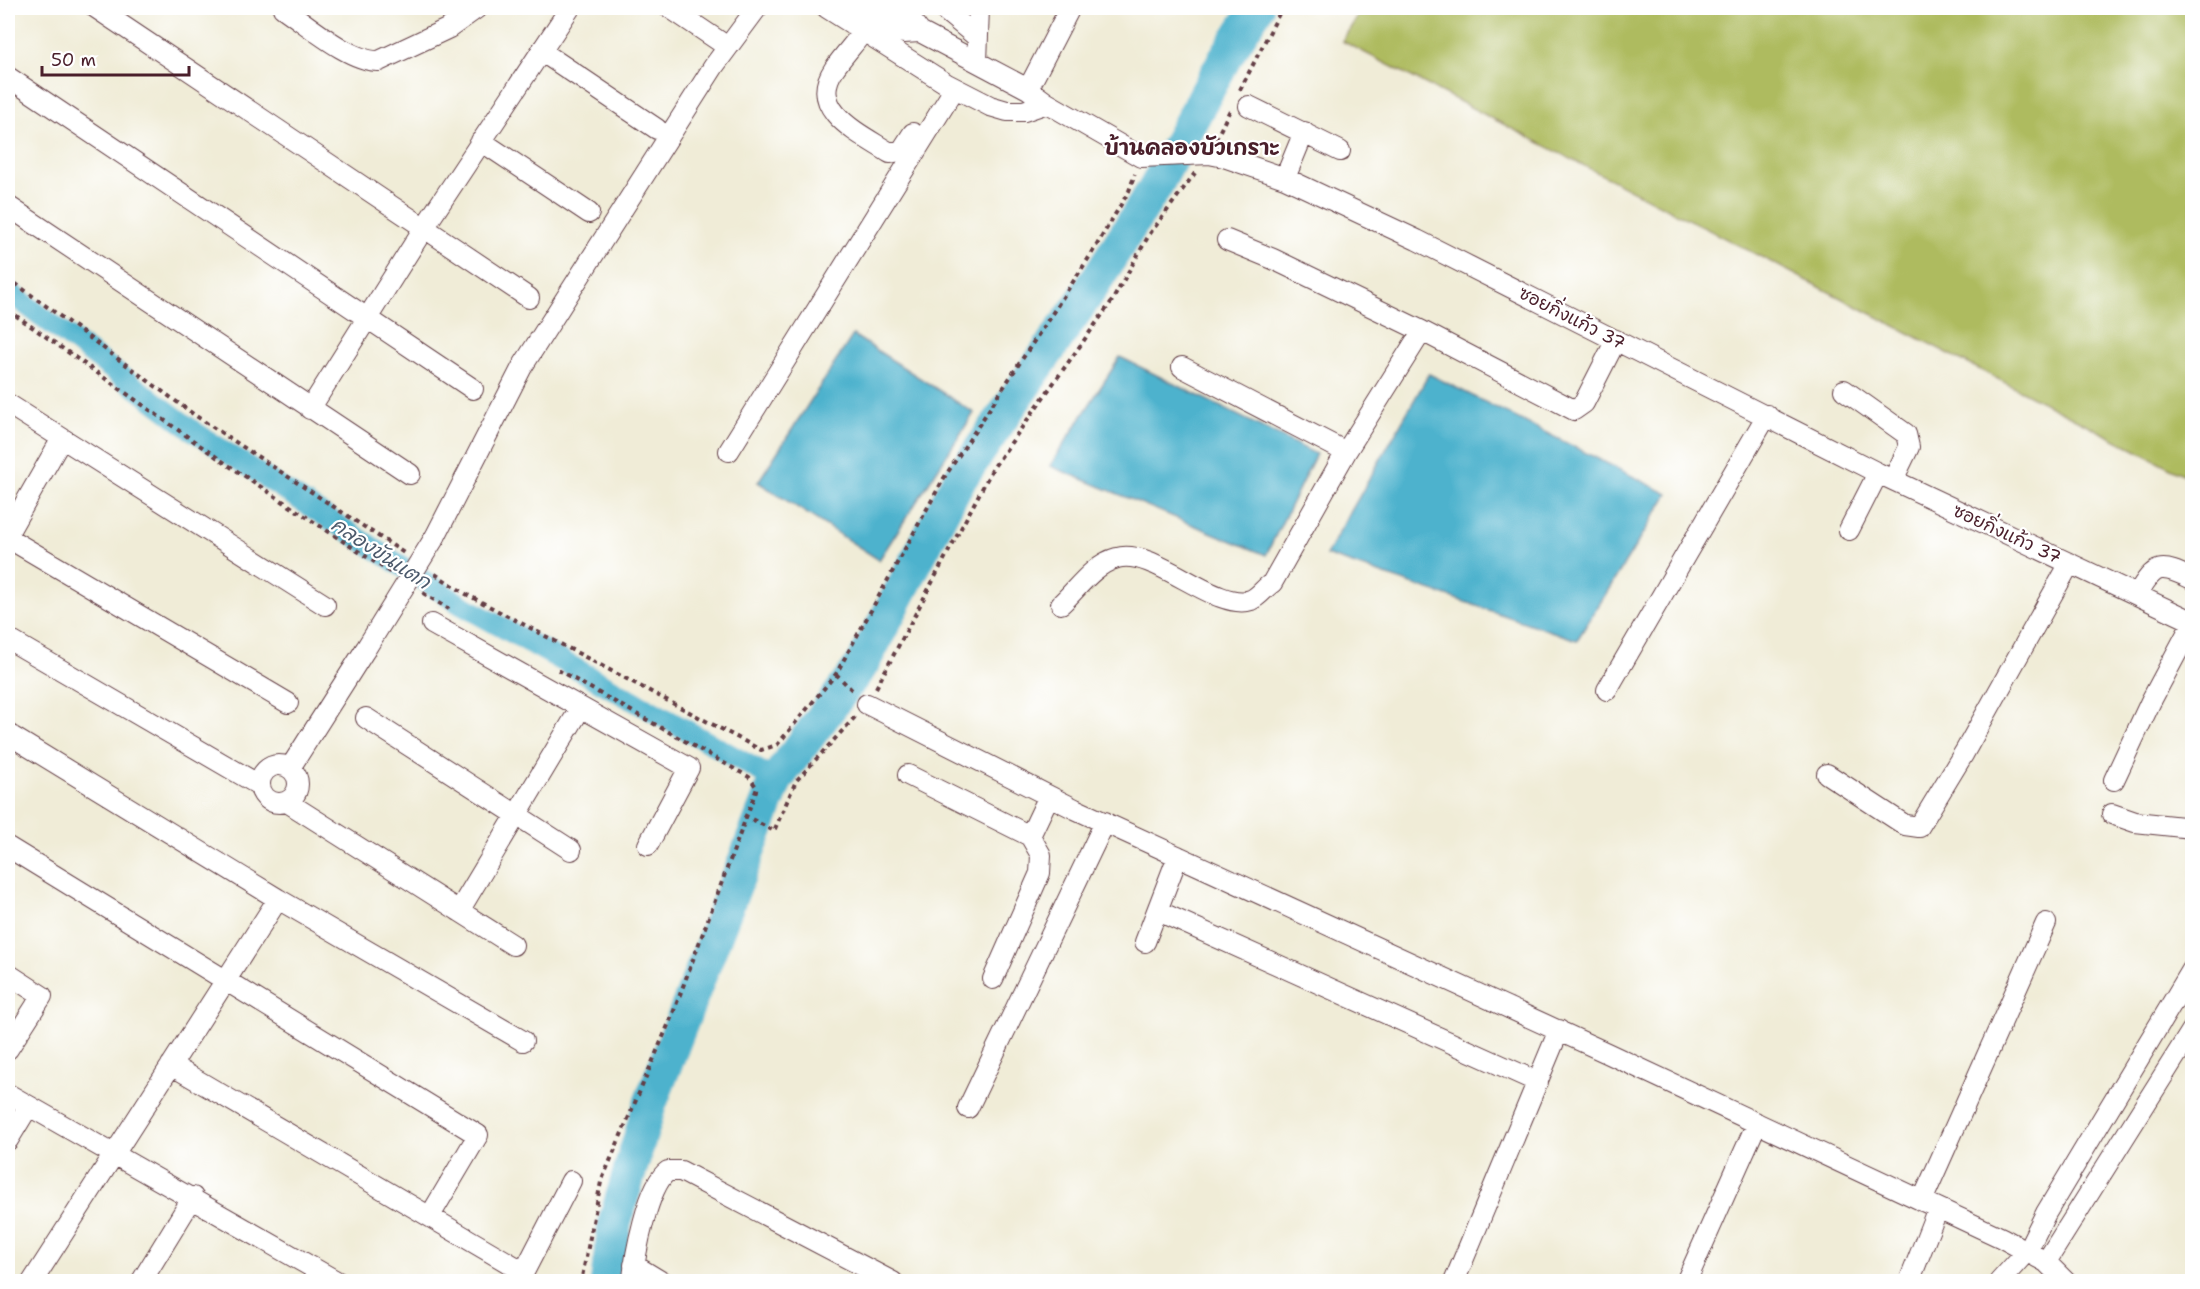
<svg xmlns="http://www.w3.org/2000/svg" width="2200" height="1289" viewBox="0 0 2200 1289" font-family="'Shantell Sans','Playpen Sans Thai',sans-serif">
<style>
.green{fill:#aebb5e;stroke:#7c6d44;stroke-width:1.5}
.water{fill:#4eb2cd;stroke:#4c687c;stroke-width:1.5}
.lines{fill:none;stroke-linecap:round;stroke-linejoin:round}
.canal{stroke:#4eb2cd;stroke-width:21}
.river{stroke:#4eb2cd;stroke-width:34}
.minor-casing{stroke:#633e45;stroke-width:22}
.path{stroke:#633e45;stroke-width:4;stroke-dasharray:4.5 4.5;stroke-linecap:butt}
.minor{stroke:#fff;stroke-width:20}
.minor-bridge-casing{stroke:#633e45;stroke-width:22;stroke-linecap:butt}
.minor-bridge{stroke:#fff;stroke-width:20}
.labels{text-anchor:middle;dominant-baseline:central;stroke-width:4.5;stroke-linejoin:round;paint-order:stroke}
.street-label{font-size:18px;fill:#4a1f2b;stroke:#fff}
.water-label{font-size:20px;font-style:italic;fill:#4c5a6c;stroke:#fff}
.quarter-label{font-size:21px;font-weight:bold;fill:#4a1f2b;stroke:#fff}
</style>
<rect width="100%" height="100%" fill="#fff"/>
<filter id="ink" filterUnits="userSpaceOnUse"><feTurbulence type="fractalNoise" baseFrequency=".0167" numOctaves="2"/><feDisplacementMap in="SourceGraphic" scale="12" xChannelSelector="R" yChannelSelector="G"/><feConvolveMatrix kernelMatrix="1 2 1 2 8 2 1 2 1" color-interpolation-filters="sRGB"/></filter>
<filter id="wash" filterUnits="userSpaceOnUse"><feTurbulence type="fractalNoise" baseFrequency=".008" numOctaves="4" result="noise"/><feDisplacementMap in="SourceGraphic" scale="24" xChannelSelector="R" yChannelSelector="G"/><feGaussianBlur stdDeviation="1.35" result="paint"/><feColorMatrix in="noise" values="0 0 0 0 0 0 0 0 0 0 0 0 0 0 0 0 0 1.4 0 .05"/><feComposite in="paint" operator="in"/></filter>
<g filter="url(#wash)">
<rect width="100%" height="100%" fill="#f0ecd7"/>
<path class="green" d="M1363 8H2192V479L1342 41Z"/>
<path class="water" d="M853 335 974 413 879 560 758 482Z
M1120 357 1316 454 1266 555 1050 466Z
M1429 374 1668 494 1577 640 1326 555Z"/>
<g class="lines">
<path class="canal" d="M8 291 192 430 460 604 776 780"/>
<path class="river" d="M607 1282 615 1221 650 1104 776 780 863 663 958 482 1090 290 1156 186 1225 58 1257 8"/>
</g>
</g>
<g filter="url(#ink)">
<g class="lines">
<g class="minor-casing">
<path id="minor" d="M96 8 529 298
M283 8C307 24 350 62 379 61L449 28 477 8
M670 8 719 41
M827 8 947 84 990 106 1007 111H1024L1047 103
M860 8 904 33 920 32
M893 8 909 17 920 32 977 62
M942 8 977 37
M979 8 977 62 1028 89
M1070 8 1028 89 1047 103 1141 157 1209 154 1224 157 1285 178 1417 240 1878 473 2192 621
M863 32C854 44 843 56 834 69 806 111 863 135 890 153L902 150 913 133
M541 51 657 129
M8 77 473 389
M1249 106 1340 151
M481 141 589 213
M1285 178 1304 132
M8 206 410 474
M1227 240 1273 259 1422 331 1574 410 1584 403 1616 340
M1182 367 1346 452
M1844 390 1906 434 1909 447 1893 480
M8 404 325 605
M310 409 424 228 570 8
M729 451 955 88
M1849 530 1878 473
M8 533 61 440
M435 537 522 367 714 66 757 8
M8 538 288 703
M2137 595C2155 563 2161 564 2192 579
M1061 604C1078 588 1094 564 1117 558 1154 547 1216 612 1251 600 1260 596 1265 587 1272 583L1346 452 1422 331
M432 624 689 768 648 845
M8 639 259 785
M1607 690 1767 415
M867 704 1075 809 1607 1053 2002 1238 2046 1262 2066 1282
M366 718 571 850
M8 734 278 899 523 1041
M260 784a19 19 0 1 1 38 0a19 19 0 1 1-38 0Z
M290 768 365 650
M1827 774 1905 825 1919 827 1964 753 2070 563
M908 775 1030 836
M2114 780 2151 701 2192 624
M287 802 513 945
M2112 814 2135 822 2192 828
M8 847 478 1135 430 1216
M459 911 580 709
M1158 911 1538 1082
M1145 942 1178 856
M8 974 42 996 8 1049
M993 979 1040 873 1041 855 1030 836 1049 796
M171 1065 524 1272 571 1181
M8 1094 338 1282
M968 1108 1105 822
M8 1140 28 1107
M1922 1201 2046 923
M2046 1262 2192 1030
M634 1265 662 1282
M32 1282 278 899
M141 1282 193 1197
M633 1282C634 1257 648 1184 668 1171H681L893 1282
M1454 1282 1559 1030
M1686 1282 1757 1123
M1909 1282 1938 1208
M1999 1282 2027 1251 2046 1213 2192 970"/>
</g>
<path class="path" d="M1240 90 1282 8
M1216 139 1230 110
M8 278 196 416 404 553
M8 310 225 463 391 573
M435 574 466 594 761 750 777 745 836 674 944 478 1092 253 1129 191 1135 174
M423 593 449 609
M558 670 749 777 757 788 672 1016 601 1182 581 1282
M836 674 855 693
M876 688 993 468 1112 301 1149 235 1195 173
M744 815 774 831 796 781 856 716"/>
<use href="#minor" class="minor"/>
<g class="minor-bridge-casing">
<path id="minor-bridge" d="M365 650 435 537"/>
</g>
<use href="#minor-bridge" class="minor-bridge"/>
</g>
</g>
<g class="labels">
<g class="street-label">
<text transform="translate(1572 318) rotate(27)">ซอยกิ่งแก้ว 37</text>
<text transform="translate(2007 534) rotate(25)">ซอยกิ่งแก้ว 37</text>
</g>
<g class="water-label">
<text transform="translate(381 553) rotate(33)">คลองขันแตก</text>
</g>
<g class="quarter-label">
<text x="1192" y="148">บ้านคลองบัวเกราะ</text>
</g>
</g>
<rect width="2200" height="1289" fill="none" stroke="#fff" stroke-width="30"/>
<path d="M42 66v9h147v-9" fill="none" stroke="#4a1f2b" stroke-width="3"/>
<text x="51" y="66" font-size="18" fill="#4a1f2b" stroke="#ffffff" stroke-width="4.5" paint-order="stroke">50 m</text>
</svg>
